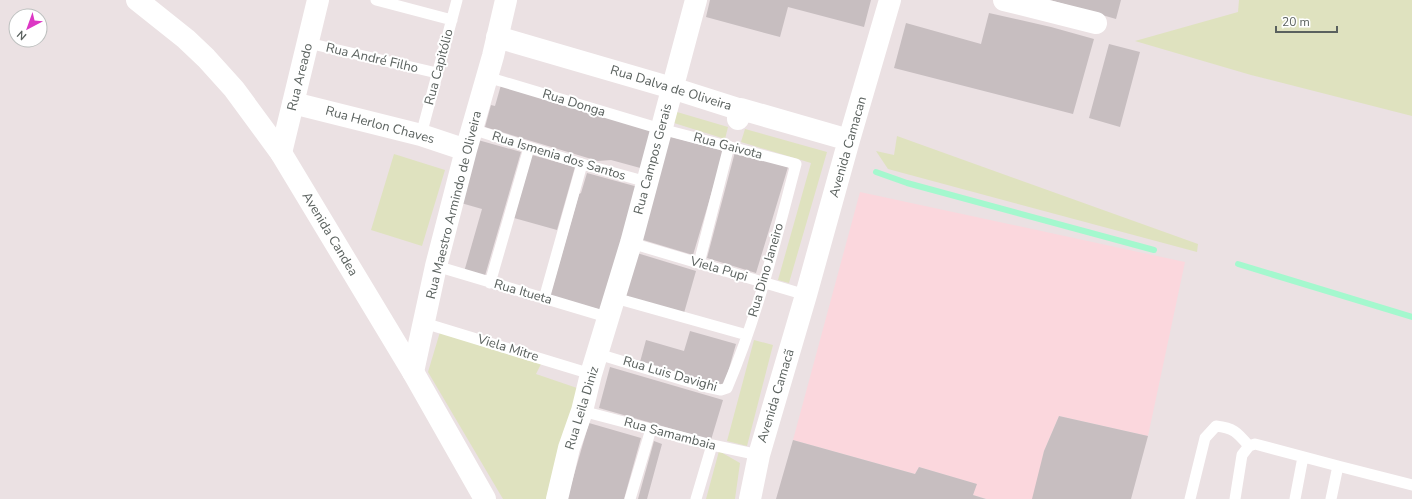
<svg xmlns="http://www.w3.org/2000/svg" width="1412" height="499" viewBox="0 0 1412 499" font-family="'Nunito Sans',sans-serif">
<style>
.commercial{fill:#fbd7dd}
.green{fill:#dfe2bf}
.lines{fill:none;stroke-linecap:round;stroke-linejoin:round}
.stream{stroke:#a4f8ce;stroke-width:6}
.building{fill:#c7bec0}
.service{stroke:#fff;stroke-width:11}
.minor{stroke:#fff;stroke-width:22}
.secondary{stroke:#fff;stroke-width:22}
.labels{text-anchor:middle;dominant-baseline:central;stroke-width:4;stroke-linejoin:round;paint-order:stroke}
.street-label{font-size:13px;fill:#5a615e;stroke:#fff}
</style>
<rect width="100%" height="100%" fill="#ebe1e3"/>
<path class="commercial" d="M860 192 1185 262 1148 436 1059 416 1044 451 1035 499H987L973 495 976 484 919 467 915 474 793 440Z"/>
<path class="green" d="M1239 0H1412V116L1251 75 1135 41 1238 12Z
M677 112 728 127 725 139 674 123Z
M745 129 827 152 789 283 778 280 811 163 741 142Z
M897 136 1198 244 1197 252 888 169 876 151 894 155Z
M394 154 445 170 422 246 371 230Z
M440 332 541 364 536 374 580 389 551 499H503L428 372Z
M754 340 773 345 747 446 727 441Z
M719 451 740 463 735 499H706Z"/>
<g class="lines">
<path class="stream" d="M876 172 907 183 1154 250
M1238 264 1412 317"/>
</g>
<path class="building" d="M710 0H871L864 27 788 7 780 37 706 17Z
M1050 0H1121L1116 19Z
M989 13 1051 27 1094 39 1073 114 894 68 906 23 981 44Z
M1109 44 1140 52 1120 127 1089 118Z
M501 85 655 129 644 169 611 160 598 161 485 127 491 105 495 106Z
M668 136 724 151 693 255 640 239Z
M478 140 521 152 484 279 464 272 482 209 461 203Z
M735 152 788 167 756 273 707 258Z
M532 155 575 167 557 230 514 218Z
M587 173 638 187 605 311 550 296 579 194 581 193Z
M637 253 696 271 684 313 625 297Z
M690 331 736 344 724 386 640 362 646 340 684 351Z
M610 367 723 400 711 440 599 408Z
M1059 416 1148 436 1131 499H1032L1044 451Z
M589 423 641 438 624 499H567Z
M793 440 915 474 919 467 977 484 973 495 986 499H776Z
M654 441 662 444 647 499H638Z"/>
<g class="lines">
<path class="service" d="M376 0 452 20
M308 43 437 73
M487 77 661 129 796 164C776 239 758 316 727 388L721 390 707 387 598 354
M472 129 582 164 647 182
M421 135 457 0
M631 243 806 295
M699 263 729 146
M436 266 610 318
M490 283 529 148
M615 298 747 335
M544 299 582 164
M424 323 591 374
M582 411 712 445 759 455
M630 499 651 429
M696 499 712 445
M1190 499 1205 438 1216 426C1234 428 1237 432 1249 446
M1235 499 1242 455 1249 446 1255 444 1338 466
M1295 499 1303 457
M1331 499 1338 466 1412 485"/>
<path class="minor" d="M1004 0 1096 23
M497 37 672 88 738 109V119L741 109 849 140
M293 103 421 135 466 150
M281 153 318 0
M413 372 436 266 466 150 493 56 506 0
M557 499 569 448 582 411 591 374 631 243 696 0
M750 499 759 455 806 295 849 140 890 0"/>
<path class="secondary" d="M137 0 186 39 206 58 234 89 281 153 413 372 485 499"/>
</g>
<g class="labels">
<g class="street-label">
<text transform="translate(372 58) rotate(13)">Rua André Filho</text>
<text transform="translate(439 67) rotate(-75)">Rua Capitólio</text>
<text transform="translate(300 77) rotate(-76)">Rua Areado</text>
<text transform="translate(671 88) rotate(17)">Rua Dalva de Oliveira</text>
<text transform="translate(574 103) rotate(17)">Rua Donga</text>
<text transform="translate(380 125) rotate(15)">Rua Herlon Chaves</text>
<text transform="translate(728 146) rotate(15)">Rua Gaivota</text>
<text transform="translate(848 147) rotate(-74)">Avenida Camacan</text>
<text transform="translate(559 156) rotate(17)">Rua Ismenia dos Santos</text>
<text transform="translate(653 159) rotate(-75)">Rua Campos Gerais</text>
<text transform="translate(454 205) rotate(-76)">Rua Maestro Armindo de Oliveira</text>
<text transform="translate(330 234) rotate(59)">Avenida Candea</text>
<text transform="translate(719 269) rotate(16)">Viela Pupi</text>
<text transform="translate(766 270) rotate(-74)">Rua Dino Janeiro</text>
<text transform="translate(523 292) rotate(16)">Rua Itueta</text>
<text transform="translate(508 348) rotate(17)">Viela Mitre</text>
<text transform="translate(670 374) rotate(16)">Rua Luis Davighi</text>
<text transform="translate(776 396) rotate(-73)">Avenida Camacã</text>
<text transform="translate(582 408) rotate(-73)">Rua Leila Diniz</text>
<text transform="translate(670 434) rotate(15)">Rua Samambaia</text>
</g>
</g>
<g transform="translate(28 28) rotate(221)"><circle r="19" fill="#ffffff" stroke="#bdc0bf"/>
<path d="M0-3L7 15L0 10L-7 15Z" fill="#dc37c4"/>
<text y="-6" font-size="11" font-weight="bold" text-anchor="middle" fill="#5a615e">N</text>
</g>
<path d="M1276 26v6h61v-6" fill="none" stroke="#5a615e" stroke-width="2"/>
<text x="1282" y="26" font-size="12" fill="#5a615e" stroke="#ffffff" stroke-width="3" paint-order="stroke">20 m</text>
</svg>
